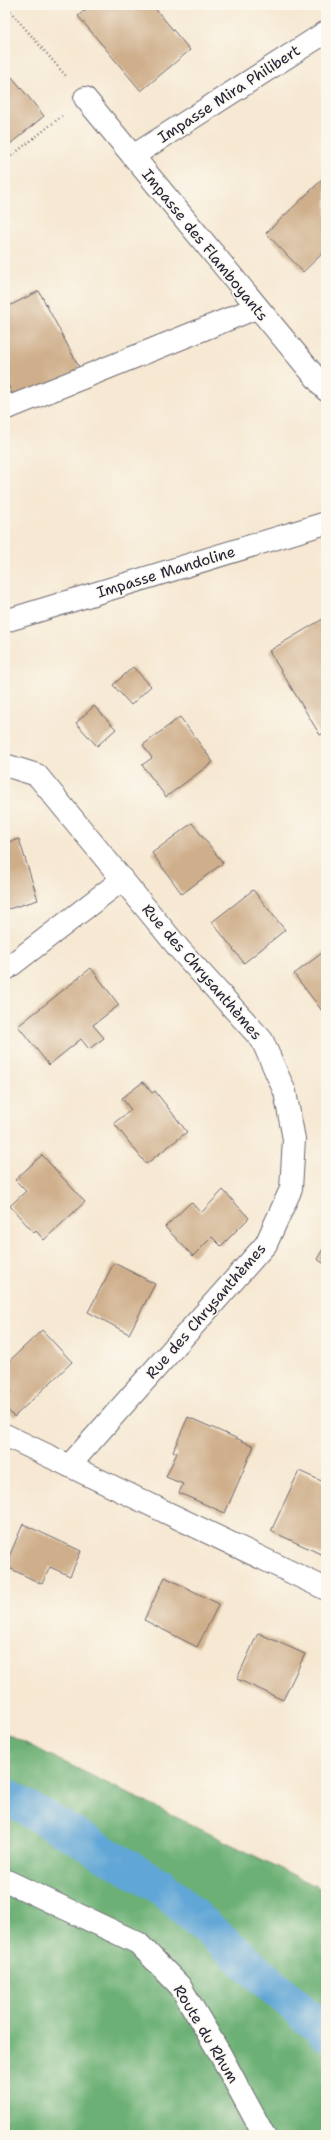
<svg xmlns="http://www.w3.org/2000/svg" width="331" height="2140" viewBox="0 0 331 2140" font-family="'Shantell Sans',sans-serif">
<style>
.forest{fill:#6cb074;stroke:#476958}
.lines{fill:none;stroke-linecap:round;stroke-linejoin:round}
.canal{stroke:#60a6d6;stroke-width:36}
.building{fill:#cfaf8b}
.minor-casing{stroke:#6c6770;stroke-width:24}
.tertiary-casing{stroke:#6c6770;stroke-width:24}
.path{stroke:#6c6770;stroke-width:2.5;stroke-dasharray:1 3;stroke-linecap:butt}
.minor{stroke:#fff;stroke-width:22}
.tertiary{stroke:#fff;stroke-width:22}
.labels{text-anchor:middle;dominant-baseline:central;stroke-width:3;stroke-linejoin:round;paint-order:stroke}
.street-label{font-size:15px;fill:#22223b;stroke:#fbf7ec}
</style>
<rect width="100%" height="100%" fill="#fbf7ec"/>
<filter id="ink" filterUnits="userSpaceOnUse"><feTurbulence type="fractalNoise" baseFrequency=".025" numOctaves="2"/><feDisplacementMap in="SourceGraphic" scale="8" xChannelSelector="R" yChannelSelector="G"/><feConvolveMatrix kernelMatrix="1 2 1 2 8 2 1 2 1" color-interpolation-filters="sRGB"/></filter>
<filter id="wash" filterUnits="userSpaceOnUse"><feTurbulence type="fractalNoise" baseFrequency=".012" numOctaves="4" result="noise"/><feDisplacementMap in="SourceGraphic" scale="16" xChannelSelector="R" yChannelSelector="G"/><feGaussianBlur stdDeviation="0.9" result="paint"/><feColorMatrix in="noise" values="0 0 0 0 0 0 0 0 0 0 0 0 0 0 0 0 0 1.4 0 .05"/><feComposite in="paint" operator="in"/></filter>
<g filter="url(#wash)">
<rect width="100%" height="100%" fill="#f6e8d2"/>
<path class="forest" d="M5 1733 326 1891V2135H5Z"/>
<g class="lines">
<path class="canal" d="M5 1795 160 1886 326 2033"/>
</g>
<g id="blocks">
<path class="building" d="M91 5H152L190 50 141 91 78 16Z
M12 77 44 116 5 148V83Z
M326 176V250L303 272 266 233Z
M39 291 80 369 16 401 5 379V308Z
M326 617V732L320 735 269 651Z
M133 667 151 686 131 705 113 685Z
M94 706 116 729 97 746 76 723Z
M180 717 213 762 166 797 142 765 152 758 143 745Z
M192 823 223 863 182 894 152 853Z
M19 839 38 900 5 910V843Z
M253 890 285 930 244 963 212 922Z
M326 950V1016L294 974Z
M91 968 119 1005 93 1025 104 1038 89 1049 81 1039 49 1065 18 1026Z
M143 1082 152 1093 155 1091 187 1132 146 1164 114 1123 131 1110 122 1098Z
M42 1155 85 1202 44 1240 36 1231 34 1233 10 1206 26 1191 15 1180Z
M223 1190 249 1218 221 1246 212 1237 193 1256 165 1227 191 1202 201 1213Z
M326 1244V1265L317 1259Z
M114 1263 155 1284 129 1334 88 1312Z
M42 1330 72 1362 14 1417 5 1407V1398L11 1392 5 1387V1365Z
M188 1417 254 1446 225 1513 179 1493 183 1484 166 1477 177 1453 173 1451Z
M299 1471 326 1483 325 1556 271 1531Z
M23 1524 81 1551 70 1576 50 1567 42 1584 5 1566Z
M165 1577 219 1604 197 1647 144 1620Z
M258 1633 305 1654 283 1700 237 1679Z"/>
</g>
</g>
<g filter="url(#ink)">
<use href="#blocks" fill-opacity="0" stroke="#6c6770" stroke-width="1"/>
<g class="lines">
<g class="minor-casing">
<path id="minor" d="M85 98 326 390
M133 156 326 32
M5 403 10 407 256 308
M5 621 326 523
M5 765 37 775 181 951 262 1040 285 1092 294 1139 291 1189 266 1244 69 1466
M5 970 123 879
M5 1435 326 1589"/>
</g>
<g class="tertiary-casing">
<path id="tertiary" d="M5 1880 138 1943 180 1986 219 2052 264 2135"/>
</g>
<path class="path" d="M5 5 66 76
M5 161 62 116"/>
<use href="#minor" class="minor"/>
<use href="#tertiary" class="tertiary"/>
</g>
</g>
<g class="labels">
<g class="street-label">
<text transform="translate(229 94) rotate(-33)">Impasse Mira Philibert</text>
<text transform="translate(205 245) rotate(51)">Impasse des Flamboyants</text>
<text transform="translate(166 572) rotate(-17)">Impasse Mandoline</text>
<text transform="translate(202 972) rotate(49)">Rue des Chrysanthèmes</text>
<text transform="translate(206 1311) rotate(-49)">Rue des Chrysanthèmes</text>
<text transform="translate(206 2034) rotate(59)">Route du Rhum</text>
</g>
</g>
<rect width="331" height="2140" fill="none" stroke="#fbf7ec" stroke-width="20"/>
</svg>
